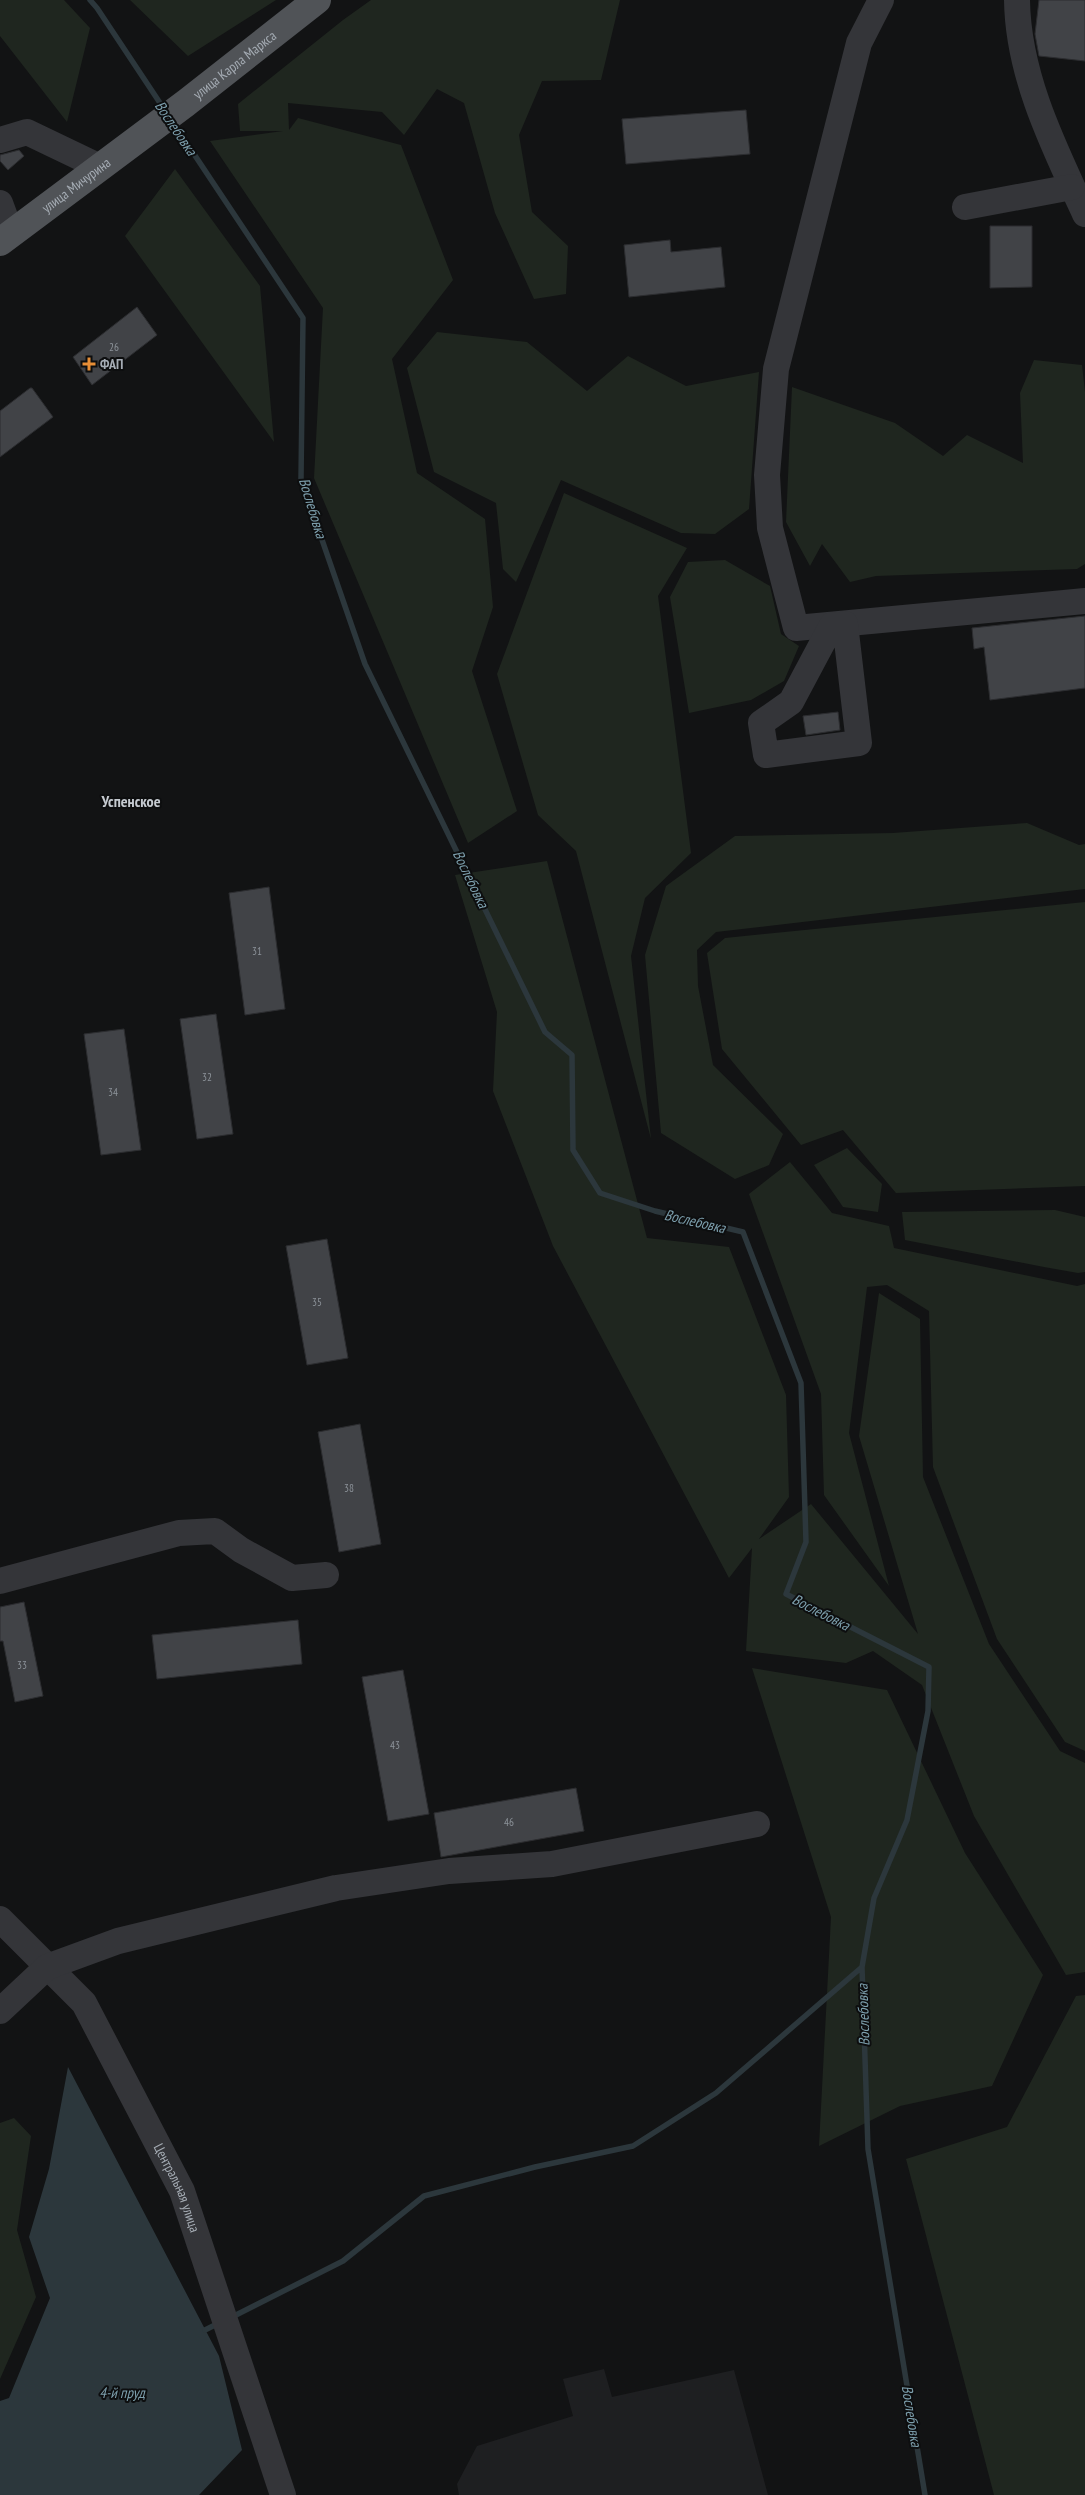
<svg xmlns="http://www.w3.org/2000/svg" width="1085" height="2495" viewBox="0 0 1085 2495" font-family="'PT Sans Narrow',sans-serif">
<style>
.built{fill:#1e1f21}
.green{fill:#1f261f}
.water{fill:#2c373c}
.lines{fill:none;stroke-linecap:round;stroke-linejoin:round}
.stream{stroke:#2c373c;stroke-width:5.5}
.building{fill:#414347;stroke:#2c2d30}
.minor{stroke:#343539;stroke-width:26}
.major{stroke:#505357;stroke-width:28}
.poi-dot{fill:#e78e37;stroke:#0d0e0f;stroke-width:2}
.labels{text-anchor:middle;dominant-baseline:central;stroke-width:4;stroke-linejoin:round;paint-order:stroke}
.number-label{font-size:11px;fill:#8c9299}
.street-label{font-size:14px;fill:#a5acb4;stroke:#0d0e0f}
.poi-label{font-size:14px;font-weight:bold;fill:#a5acb4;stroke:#0d0e0f;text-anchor:start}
.water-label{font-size:15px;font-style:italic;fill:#7d9fad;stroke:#0d0e0f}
.quarter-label{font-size:16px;font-weight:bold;fill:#c5cad0;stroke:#0d0e0f}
</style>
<rect width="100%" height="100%" fill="#121314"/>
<path class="built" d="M604 2369 612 2397 734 2370 768 2495H459L457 2484 477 2446 573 2416 563 2379Z"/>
<path class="green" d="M0 0H64L90 28 67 122 0 36Z
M130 0H276L188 56Z
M371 0H620L601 80 542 81 519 135 532 212 568 246 566 294 534 299 495 213 464 103 437 89 404 135 382 112 288 103 289 130 298 118 401 145 453 280 392 359 417 473 485 519 493 607 472 671 517 811 468 843 314 478 323 308 210 141 283 131H240L238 104 343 20Z
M175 169 260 286 274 442 125 236Z
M437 332 527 342 587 391 628 356 686 386 759 372 749 509 715 534 681 533 561 480 516 582 503 569 496 503 434 472 407 368Z
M1034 360 1082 365 1085 392V564L1077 569 876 576 850 582 822 544 810 566 786 522 792 387 895 423 943 456 967 435 1023 463 1020 393Z
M564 493 687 548 658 596 691 853 645 898 631 956 651 1139 576 851 538 815 497 674Z
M725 560 770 586 781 634 799 646 784 681 751 700 689 713 670 597 688 562Z
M1027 823 1079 845 1085 844V889L716 932 697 950 698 986 713 1065 783 1134 769 1165 735 1179 661 1133 645 955 666 886 735 836 893 833Z
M547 861 647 1238 729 1247 786 1395 789 1497 759 1539 811 1504 918 1634 859 1436 879 1293 920 1319 923 1477 989 1644 1060 1751 1085 1763V1972L1066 1975 974 1816 922 1685 873 1651 846 1663 746 1651 752 1548 729 1578 553 1246 493 1091 497 1012 455 875Z
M1085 902V1186L896 1193 843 1130 801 1145 722 1049 707 953 725 938Z
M847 1148 882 1184 878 1212 843 1207 814 1165Z
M790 1162 832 1213 889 1226 894 1248 1077 1286 1085 1284V1751L1065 1742 997 1639 933 1467 929 1311 887 1285 867 1287 849 1433 889 1586 824 1495 821 1394 749 1194Z
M1055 1210 1085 1217V1272L1078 1273 1044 1267 905 1240 902 1212Z
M752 1668 887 1690 965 1853 1043 1975 992 2086 900 2106 819 2146 831 1917Z
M1085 1995V2495H994L906 2159 1007 2127 1076 1996Z
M14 2118 31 2136 17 2230 36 2297 0 2379V2123Z"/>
<path class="water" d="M68 2067 219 2356 242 2450 199 2495H0V2401L9 2398 50 2298 29 2237 49 2169Z"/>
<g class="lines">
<path class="stream" d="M90 0 97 8 164 109
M172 121 303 318 301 479 365 664 545 1032 572 1055 573 1150 600 1193 655 1211 743 1232 801 1383 806 1542 786 1594 929 1667 928 1711 907 1820 874 1898 862 1967 868 2149 925 2495
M230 2318 343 2261 424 2196 535 2167 633 2146 716 2093 862 1967
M205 2330 219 2323"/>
</g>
<path class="building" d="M1039 0H1085V61L1039 56 1035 34Z
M746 110 750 154 626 164 622 119Z
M19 150 24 156 8 170 0 161V155Z
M990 226H1032V287L990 288Z
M670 240 671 252 721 247 725 287 629 297 624 245Z
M137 307 157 335 92 385 73 357Z
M30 388H32L53 417 0 457V411Z
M1085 616V688L990 700 984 647 974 649 972 628Z
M838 712 840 730 806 735 803 716Z
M269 887 285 1009 245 1015 229 893Z
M216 1014 233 1134 197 1139 180 1019Z
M124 1029 141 1150 101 1155 84 1034Z
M327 1239 348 1358 307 1365 286 1246Z
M360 1424 381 1544 339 1552 318 1432Z
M24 1602 43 1696 15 1702 3 1641H0V1607Z
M298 1620 302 1664 157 1679 152 1635Z
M403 1670 429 1814 388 1821 362 1677Z
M576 1788 584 1831 441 1857 434 1813Z"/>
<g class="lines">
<g class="minor">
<path d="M881 0 859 43 776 369 767 475 770 528 796 628 1085 601"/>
<path d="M1017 0C1018 76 1054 147 1085 214"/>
<path d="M0 140 27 132 100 167"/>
<path d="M0 203 11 233"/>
<path d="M965 207 1072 187"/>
<path d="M832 625 791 702 761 723 766 755 859 743 845 624"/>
<path d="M0 1581 179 1533 215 1531 241 1550 292 1578 326 1575"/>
<path id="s1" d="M0 1919 84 2003 182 2191 283 2495"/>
<path d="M0 2011 47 1967 118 1941 336 1888 449 1871 552 1864 757 1824"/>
</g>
<path class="major" id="s2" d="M0 242 186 103 317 0"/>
</g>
<path class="poi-dot" d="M86.5 356.5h5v5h5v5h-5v5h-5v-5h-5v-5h5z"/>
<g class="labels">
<g class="number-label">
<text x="114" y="347">26</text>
<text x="257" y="951">31</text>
<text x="207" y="1077">32</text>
<text x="113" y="1092">34</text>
<text x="317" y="1302">35</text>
<text x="349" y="1488">38</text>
<text x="22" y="1665">33</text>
<text x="395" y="1745">43</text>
<text x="509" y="1822">46</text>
</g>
<g class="street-label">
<text stroke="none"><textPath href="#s2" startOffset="294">улица Карла Маркса</textPath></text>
<text stroke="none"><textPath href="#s2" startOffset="95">улица Мичурина</textPath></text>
<text stroke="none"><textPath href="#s1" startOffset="326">Центральная улица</textPath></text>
</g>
<g class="poi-label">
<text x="100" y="364">ФАП</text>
</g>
<g class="water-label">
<text transform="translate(176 128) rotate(56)">Вослебовка</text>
<text transform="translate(313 508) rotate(73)">Вослебовка</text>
<text transform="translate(471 879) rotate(64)">Вослебовка</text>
<text transform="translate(695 1221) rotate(13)">Вослебовка</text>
<text transform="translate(821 1612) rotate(27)">Вослебовка</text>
<text transform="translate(863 2015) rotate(-92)">Вослебовка</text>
<text x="122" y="2392">4-й пруд</text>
<text transform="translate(912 2416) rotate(81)">Вослебовка</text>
</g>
<g class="quarter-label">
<text x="131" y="801">Успенское</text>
</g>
</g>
</svg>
